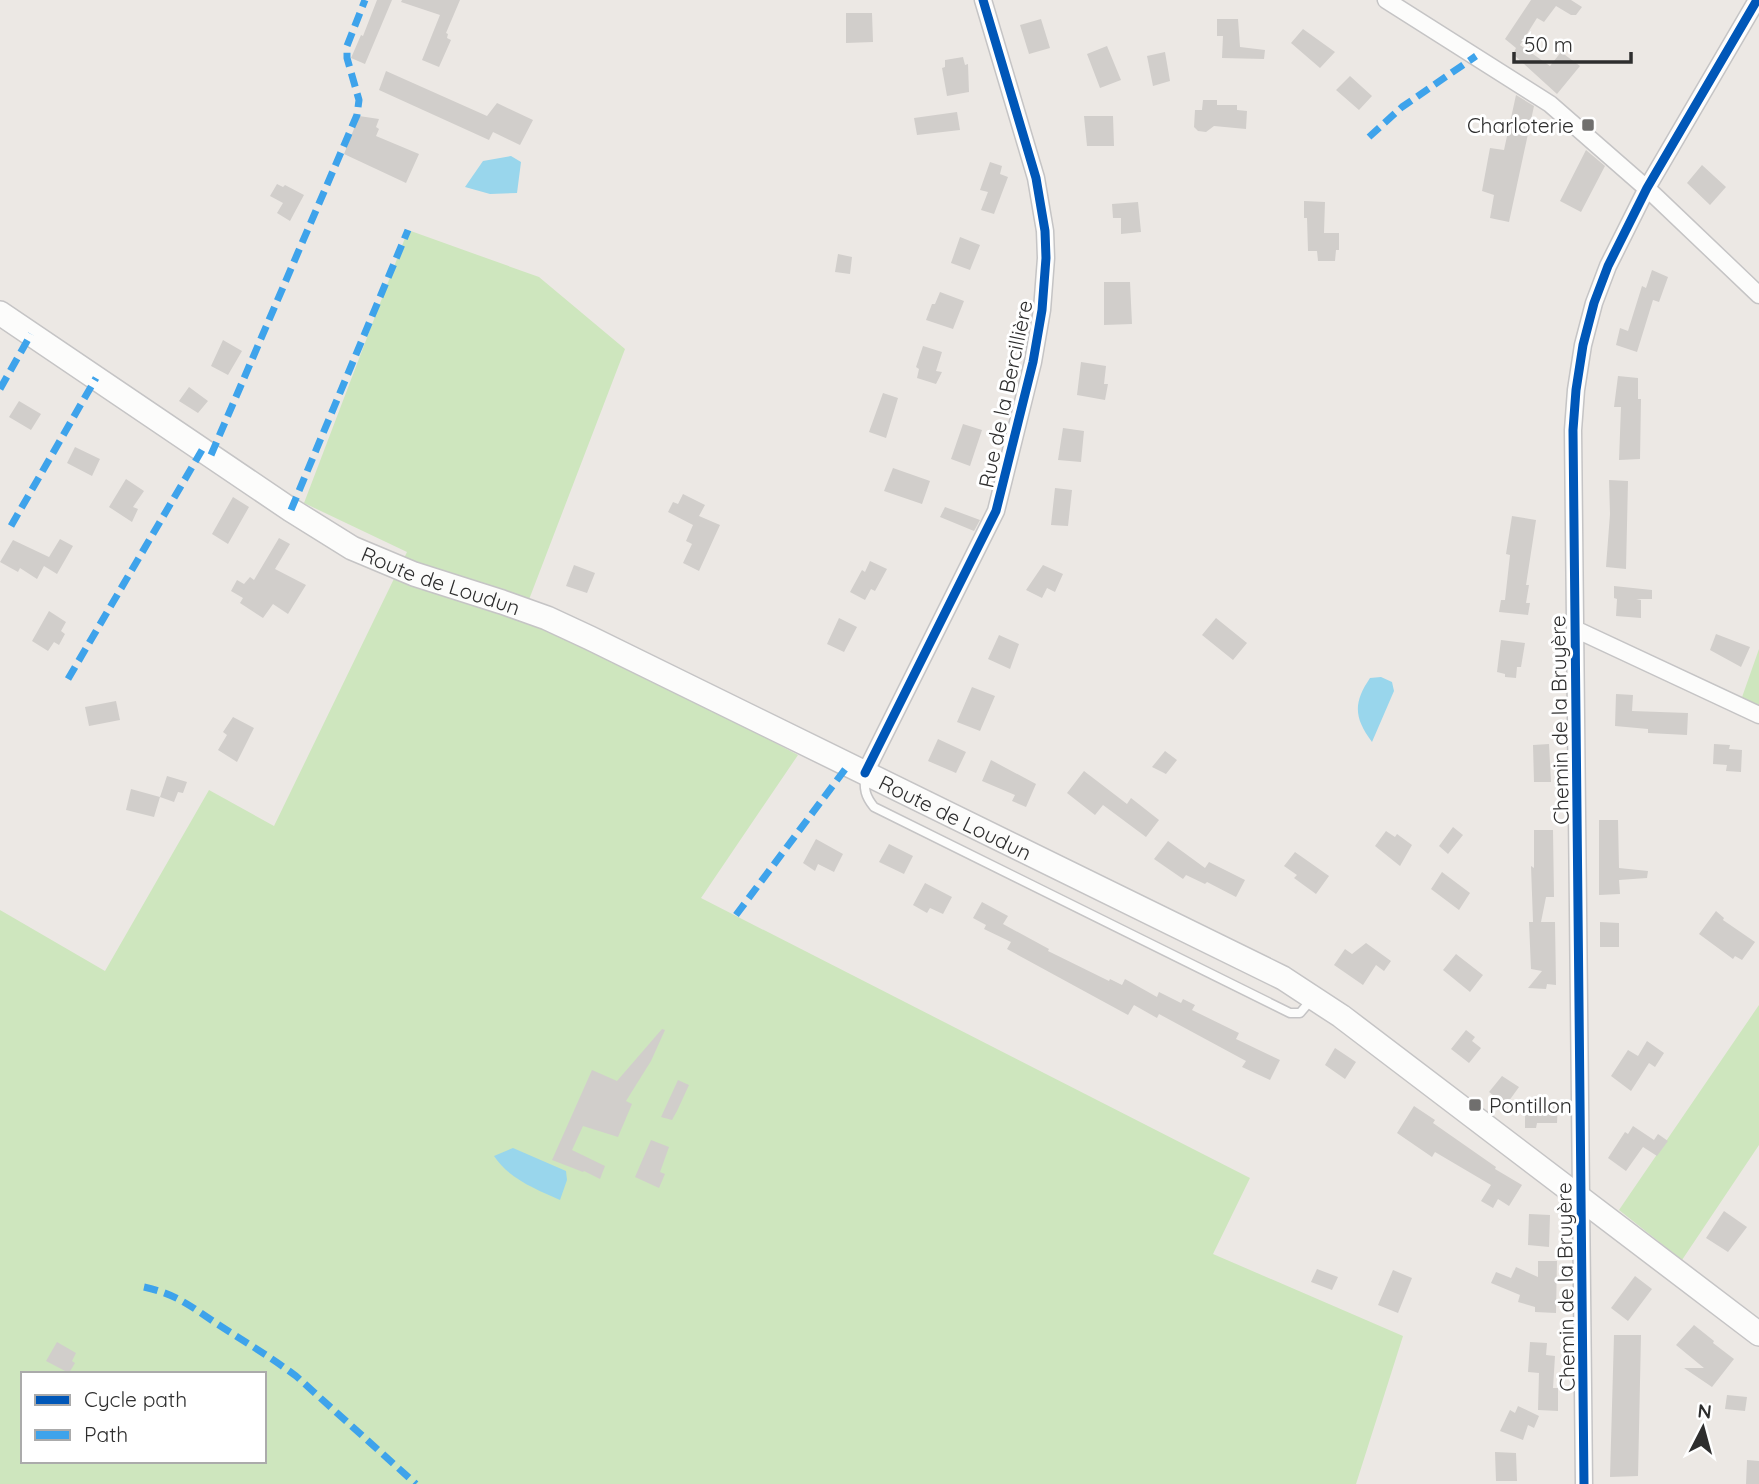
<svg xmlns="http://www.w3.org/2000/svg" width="1759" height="1484" viewBox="0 0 1759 1484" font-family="Quicksand,sans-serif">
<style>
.green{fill:#cee6be;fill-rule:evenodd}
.water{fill:#99d6ec}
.building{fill:#d1cecb}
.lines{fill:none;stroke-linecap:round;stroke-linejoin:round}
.service-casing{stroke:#c5c4c5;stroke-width:11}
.minor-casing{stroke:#c5c4c5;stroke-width:19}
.secondary-casing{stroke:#c5c4c5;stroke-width:26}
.service{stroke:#fcfcfb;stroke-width:8}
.minor{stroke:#fcfcfb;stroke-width:16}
.secondary{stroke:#fcfcfb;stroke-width:23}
.quiet{stroke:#3ea3eb;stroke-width:7;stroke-dasharray:14 7;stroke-linecap:butt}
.cycleway-casing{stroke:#fff;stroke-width:13}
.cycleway{stroke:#0057b8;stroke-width:9}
.poi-dot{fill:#706f6e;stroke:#fff;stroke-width:2.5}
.labels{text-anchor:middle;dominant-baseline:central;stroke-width:6;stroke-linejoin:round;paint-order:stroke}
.poi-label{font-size:21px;fill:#2e2e2e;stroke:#fff;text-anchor:end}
.street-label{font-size:21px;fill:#2e2e2e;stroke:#fff}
</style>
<rect width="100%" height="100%" fill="#ece8e4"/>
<path class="green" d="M408 230 539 277 625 349 525 610 798 755 701 898 1250 1178 1213 1254 1403 1336 1356 1484H0V910L105 971 209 790 274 826 407 552 304 503ZM23 1374H264V1461H23Z
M1759 649V708L1741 700Z
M1759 1005V1145L1682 1260 1619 1210Z"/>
<path class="water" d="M511 156 521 162 517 193 490 194 465 187 483 161Z
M1381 677 1392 682 1394 691 1372 742C1354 718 1353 703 1370 678Z
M513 1148 566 1171 567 1180 560 1200C536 1189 509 1179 494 1156Z"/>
<path class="building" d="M377 0H392L365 64 351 58 361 35 363 36Z
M402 0H460L446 33 448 34 447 38 451 40 439 67 422 60 440 15 401 2Z
M1531 0H1571L1582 7 1576 15H1571L1556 6 1544 22 1537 18 1520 45 1550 66 1561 52 1580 66 1557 94 1513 54 1516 48 1505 39Z
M846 13H872L873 42 846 43Z
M1041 19 1050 48 1029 54 1020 25Z
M1217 19H1238L1240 47 1265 50 1264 59 1222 58 1223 36H1217Z
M1303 29 1335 52 1320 68 1291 43Z
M1107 46 1121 80 1100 88 1087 54Z
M1165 52 1170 81 1153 86 1147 56Z
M963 57 965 65 968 64 969 92 947 96 942 68 945 67V60Z
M386 71 487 116 497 103 533 120 520 145 493 132 489 140 379 90Z
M1350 76 1372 96 1359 110 1336 90Z
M1516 95 1534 106 1509 222 1490 218 1494 195 1482 191 1490 148 1504 150Z
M1203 100H1217V105H1237V110L1247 111 1246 129 1214 126 1206 132 1198 131 1194 127 1195 110H1202Z
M957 112 960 130 917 135 914 118Z
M359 116 379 119 376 127 379 129 376 136 419 154 406 183 344 154Z
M1084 116H1113L1114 146H1087Z
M1586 150 1605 166 1581 212 1560 201Z
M990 162 1002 166 1000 174 1008 177 994 214 981 210 988 192 980 190Z
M1702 165 1726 187 1710 205 1687 183Z
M277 184 283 187 285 185 304 195 290 221 277 213 283 203 270 196Z
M1304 201 1325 202 1324 233H1339V250H1336L1335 261H1318L1317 251H1308L1307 218H1304Z
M1138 202 1141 232 1121 234V218H1113L1112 204Z
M960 237 980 245 970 270 951 263Z
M838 254 852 257 850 274 835 272Z
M1652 270 1668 277 1659 302 1653 300 1637 352 1616 345 1620 328 1628 331 1642 286 1646 288Z
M1104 282H1130L1132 324 1104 325Z
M940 292 964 301 953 329 926 320 932 304H935Z
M223 340 242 351 228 375 211 366Z
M923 346 942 352 936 371 942 372 936 384 917 378 919 369 916 367Z
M1081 362 1106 366 1104 384H1108L1105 400 1077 395Z
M1618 376 1638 378V399H1641L1640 459 1619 460 1621 407H1614Z
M189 387 208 401 198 413 179 401Z
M883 393 898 398 886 438 869 432Z
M19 401 41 414 31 430 9 417Z
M963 424 982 430 970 466 951 459Z
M1063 428 1084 431 1081 462 1058 460Z
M75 447 100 459 92 476 67 463Z
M893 468 930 481 922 504 884 491Z
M126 479 144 491 133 507 138 509 132 522 109 507Z
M1609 480 1628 481 1626 569 1606 567 1610 514Z
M1055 488 1072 490 1068 526 1051 525Z
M683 494 705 505 699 516 720 525 699 571 683 563 692 544 686 541 693 525 668 512 673 502 678 504Z
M233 497 249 507 228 544 212 534Z
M945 507 980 520 974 531 940 517Z
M1512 516 1536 520 1526 585H1529L1526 603H1530L1528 615 1499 612 1501 600H1505L1510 555 1506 554Z
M279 538 290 544 275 569 306 585 288 614 273 604 263 618 240 603 243 598 231 591 237 580 244 584 250 577 254 580Z
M60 539 73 546 57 574 44 566 37 579 20 568 18 572 0 562 13 540 49 557Z
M870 561 887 569 875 591 871 589 865 600 850 592 862 570 865 572Z
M574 565 595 573 587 593 566 586Z
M1043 565 1063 574 1055 592 1047 588 1042 598 1026 590Z
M1614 586 1652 590V599H1636L1641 600V618L1616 616 1617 599 1614 598Z
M49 611 66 622 61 631 65 634 59 645 54 642 48 651 32 641Z
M839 618 857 627 844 652 827 644Z
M1216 618 1247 643 1233 660 1202 635Z
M1716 634 1750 647 1741 667 1710 650Z
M999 635 1019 644 1010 669 988 659Z
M1501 640 1525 643 1521 667H1517L1516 678 1505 677V674L1497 672Z
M972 687 995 696 980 731 957 722Z
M1616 694 1633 695 1632 711 1688 713 1687 735 1648 733V729L1615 726Z
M116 701 120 720 89 726 85 707Z
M233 717 254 728 237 762 218 750 227 735 223 732Z
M938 739 966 752 956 773 928 761Z
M1549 744 1551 782H1534L1533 745Z
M1714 744 1730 745 1729 749 1742 750 1741 772 1726 771 1727 765 1713 764Z
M1165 751 1177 760 1166 774 1152 767Z
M991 760 1036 784 1026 807 1012 801 1015 795 982 781Z
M1084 771 1127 804 1131 798 1159 820 1146 837 1103 805 1095 815 1067 793Z
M167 776 187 782 183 793 178 792 174 802 160 797Z
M131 789 160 797 154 817 126 810Z
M1599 820H1618L1619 868 1648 871 1647 878 1619 880 1620 894 1599 895Z
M1453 827 1463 835 1448 854 1439 846Z
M1534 830H1553L1554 897H1546L1541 922H1555L1556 985 1547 984 1546 989 1528 988 1542 971 1531 969 1529 922H1533L1531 866 1534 868Z
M1386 831 1395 837 1397 834 1412 845 1400 866 1375 846Z
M816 839 843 854 834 872 818 864 815 871 803 863Z
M1168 841 1205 868 1209 862 1245 880 1236 897 1207 882 1205 884 1186 875 1183 879 1154 859Z
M889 844 913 856 904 874 879 862Z
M1295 852 1329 876 1316 894 1294 878 1297 875 1284 866Z
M1442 872 1470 893 1459 910 1431 889Z
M925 883 952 897 943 914 930 908 927 913 913 905Z
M982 902 1008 916 1003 924 1049 949 1048 951 1109 981 1110 979 1122 985 1125 979 1157 997 1159 992 1181 1003 1183 999 1195 1005 1192 1010 1239 1033 1236 1039 1280 1060 1270 1080 1242 1067 1246 1061 1159 1014 1157 1018 1134 1005 1128 1015 1007 949 1011 942 984 929 986 925 973 918Z
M1716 911 1724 918 1723 920 1755 942 1742 960 1735 956 1733 959 1699 934Z
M1600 922 1619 923V947H1600Z
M1366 943 1391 961 1384 971 1376 965 1363 985 1334 965 1345 949 1352 954Z
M1456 954 1483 975 1470 992 1443 970Z
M662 1029 665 1030 651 1061 626 1101 632 1104 618 1137 583 1126 572 1150 605 1166 600 1179 584 1171 583 1172 552 1160 592 1070 617 1081Z
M1466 1030 1475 1037 1472 1041 1481 1048 1469 1063 1451 1049Z
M1647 1041 1664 1053 1655 1067 1649 1063 1631 1091 1611 1076 1628 1050 1638 1056Z
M1335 1048 1356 1062 1345 1079 1325 1065Z
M1502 1076 1519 1087 1506 1105 1489 1092Z
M678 1080 689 1085 677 1111 672 1120 661 1117Z
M1525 1100 1558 1102 1557 1123H1537L1536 1128H1525Z
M1414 1106 1435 1120 1433 1123 1496 1167 1495 1169 1522 1185 1509 1206 1498 1199 1493 1208 1481 1201 1491 1185 1435 1152 1432 1157 1397 1133Z
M1633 1126 1654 1140 1658 1134 1668 1141 1657 1156 1643 1147 1626 1171 1608 1158 1625 1132 1628 1134Z
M651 1140 669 1147 660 1172 665 1174 659 1188 635 1177Z
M1724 1211 1747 1227 1728 1252 1706 1238Z
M1529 1214 1550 1215 1549 1247 1528 1245Z
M1538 1261H1557L1556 1313 1535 1312V1307L1518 1302 1520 1295 1491 1283 1496 1272 1511 1278 1516 1267 1538 1277Z
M1317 1269 1338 1277 1332 1290 1311 1282Z
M1393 1270 1412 1278 1398 1313 1378 1305Z
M1635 1276 1652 1289 1628 1321 1611 1308Z
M1694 1325 1714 1341 1713 1343 1734 1359 1712 1387 1684 1368H1704L1676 1345Z
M1614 1335H1641L1638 1476 1610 1477Z
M57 1342 76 1353 72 1361 75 1363 69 1373 46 1361Z
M1530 1342 1547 1343 1546 1355 1555 1356 1553 1388H1558V1411L1538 1410 1539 1373 1528 1372Z
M1727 1395 1747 1397 1745 1411 1725 1409Z
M1518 1406 1539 1416 1534 1428 1528 1425 1523 1440 1500 1431 1510 1410 1515 1413Z
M1495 1452 1516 1453 1517 1481H1496Z
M1747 1460 1759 1461V1484H1746Z"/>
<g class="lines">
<g class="service-casing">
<path id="service" d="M865 776C864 789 865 796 874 807L1290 1013H1300L1311 1000"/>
</g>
<g class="minor-casing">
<path id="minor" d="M1386 0 1550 104 1653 194 1759 295
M1575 629 1759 715
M865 773 996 511 1033 362 1042 310 1046 258 1045 231 1036 178 983 0
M1584 1484 1573 430 1576 390 1583 345 1594 303 1608 266 1647 188 1757 0"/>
</g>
<g class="secondary-casing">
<g id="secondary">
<path id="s1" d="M0 313 291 510 352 548 414 574 502 602 547 618 590 638 1283 978 1341 1016 1759 1334"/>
</g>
</g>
<use href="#service" class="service"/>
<use href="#minor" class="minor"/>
<use href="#secondary" class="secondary"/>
<path class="quiet" d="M1369 137 1402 107 1476 56
M0 389 31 334
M211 455 357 115 359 100 347 58V46L365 0
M291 510 408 230
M11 526 96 378
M68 679 202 450
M736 915 849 764
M144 1287C180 1295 192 1308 222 1327 247 1343 272 1358 296 1376L416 1484"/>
<g class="cycleway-casing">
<path id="cycleway" d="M865 773 996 511 1033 362 1042 310 1046 258 1045 231 1036 178 983 0
M1584 1484 1573 430 1576 390 1583 345 1594 303 1608 266 1647 188 1757 0"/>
</g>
<use href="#cycleway" class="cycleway"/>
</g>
<g class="poi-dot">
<rect x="1581" y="118" width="14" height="14" rx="3.5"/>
<rect x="1468" y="1098" width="14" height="14" rx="3.5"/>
</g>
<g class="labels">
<g class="poi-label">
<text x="1574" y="125">Charloterie</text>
<text x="1489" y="1105" text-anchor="start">Pontillon</text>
</g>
<g class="street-label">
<text transform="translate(1005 394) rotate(-78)">Rue de la Bercillière</text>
<text stroke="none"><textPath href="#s1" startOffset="518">Route de Loudun</textPath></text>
<text transform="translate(1559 720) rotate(-91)">Chemin de la Bruyère</text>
<text stroke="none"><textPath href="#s1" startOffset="1085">Route de Loudun</textPath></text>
<text transform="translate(1565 1287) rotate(-91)">Chemin de la Bruyère</text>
</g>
</g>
<rect x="21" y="1372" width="245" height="91" fill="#ffffff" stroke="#ababab" stroke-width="2"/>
<rect x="35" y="1395" width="35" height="10" fill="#0057b8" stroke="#ababab" stroke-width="2"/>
<text x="84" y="1407" font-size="21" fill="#2e2e2e">Cycle path</text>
<rect x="35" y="1430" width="35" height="10" fill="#3ea3eb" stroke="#ababab" stroke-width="2"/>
<text x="84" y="1442" font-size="21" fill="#2e2e2e">Path</text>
<g transform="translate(1703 1428) rotate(6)" stroke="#ffffff" stroke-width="5" paint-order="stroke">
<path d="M0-5L12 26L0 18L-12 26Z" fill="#2e2e2e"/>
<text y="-10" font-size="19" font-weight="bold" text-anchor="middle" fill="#2e2e2e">N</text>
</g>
<path d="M1514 52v10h117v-10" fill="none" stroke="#2e2e2e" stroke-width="3.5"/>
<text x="1524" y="52" font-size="21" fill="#2e2e2e" stroke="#ffffff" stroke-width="5" paint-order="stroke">50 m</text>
</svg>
